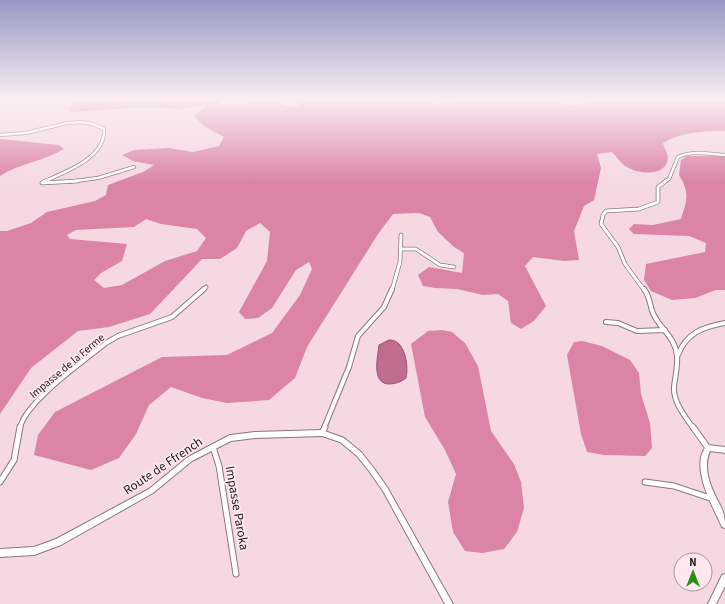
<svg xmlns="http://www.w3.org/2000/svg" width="725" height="604" viewBox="0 0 725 604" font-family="'Source Sans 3',sans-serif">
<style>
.forest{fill:#db84a6;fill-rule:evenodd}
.water{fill:#c16c8e;stroke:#92536c}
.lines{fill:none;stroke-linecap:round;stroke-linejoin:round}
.minor-far3-casing{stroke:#8f757e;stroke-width:4}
.minor-far2-casing{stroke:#8f757e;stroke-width:4.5}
.minor-far1-casing{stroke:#8f757e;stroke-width:6}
.minor-casing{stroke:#8f757e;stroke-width:7}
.secondary-casing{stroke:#8f757e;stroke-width:2}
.minor-far3{stroke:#fff;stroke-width:2.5}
.minor-far2{stroke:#fff;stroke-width:3}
.minor-far1{stroke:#fff;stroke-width:4}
.minor{stroke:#fff;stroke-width:5}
.secondary{fill:#fff;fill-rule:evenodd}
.labels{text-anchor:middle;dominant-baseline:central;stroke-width:3.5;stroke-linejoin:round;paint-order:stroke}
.street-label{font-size:11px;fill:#23191c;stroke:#fee7ef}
.near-street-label{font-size:13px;fill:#23191c;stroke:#fee7ef}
</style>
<rect width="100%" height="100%" fill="#f5d8e2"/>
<path class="forest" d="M75 98H158L168 101 190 98H220L222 99 220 104C230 104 241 106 250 102V98H274C280 106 289 107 298 107L300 104 294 98H425L430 103 439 105 442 103 471 102 475 98H555L564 104 569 105 592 102 594 100 615 101V98H725V131C703 131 682 132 663 143 664 147 668 154 668 158 666 178 637 174 625 166 621 163 616 156 612 152L597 154 601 168 594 200 584 206 574 231 579 260 564 261 533 257 525 266 546 306 534 321 521 329 511 323 508 301 498 294 483 295 457 289 435 288 423 286 418 275 429 267 462 273 464 253 454 247 438 232 430 217 419 213 393 214 378 234 307 347 295 378 269 400 227 403 202 398 171 387 149 405 136 434 119 458 91 470 34 455 38 435 55 412 162 357 227 355 272 333 300 295 312 269 309 262 296 270 272 308 258 318 245 319 239 312 267 261 270 232 260 223 246 231 237 248 220 259H202L150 314 109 327 78 331 31 368 0 414V231H7L31 223 47 212 95 201 106 195 108 185 143 172 154 165 133 161 122 155 134 150 168 148 193 152 219 146 224 137 204 126 194 116 206 107 205 105 181 109 143 107 71 112 67 109 73 103ZM146 219 161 224 197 229 206 238 197 251 165 261 122 285 104 288 94 280 101 273 122 261 127 244 70 239 67 235 76 230 134 227Z
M0 139 59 145 64 149C44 161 20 163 0 176Z
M687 156H725V290H716L695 298 672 300 651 291 644 280 646 264 705 252 706 243 689 236 634 234 629 229 634 224 653 225 681 219C687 200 690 193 679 175L681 160Z
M442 330 452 332 465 343 478 366 491 431 514 464 521 482 524 508 517 532 504 549 482 553 465 551 453 532 448 502 456 474 445 450 425 417 411 344 428 331Z
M582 341 602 346 630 360 639 373 641 394 650 423 652 448 645 456 604 455 587 452 581 434 567 355 574 342Z"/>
<path class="water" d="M389 340C405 339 409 366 406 378 401 382 395 384 388 384 371 382 378 356 379 345Z"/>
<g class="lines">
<g class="minor-far3-casing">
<path id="minor-far3" d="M290 98 293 102
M0 135 26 133 67 123 81 122 93 124 104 129C106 158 65 172 43 182
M67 182 98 178 134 167
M664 182 669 179 678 157C692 150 710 154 725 155"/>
</g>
<g class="minor-far2-casing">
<path id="minor-far2" d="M45 181 42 183 78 181
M402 249H416L440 265 454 267
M203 290 206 287
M392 290 400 262 401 235
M644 290 625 264 618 247 601 224 603 215 606 211 639 209 658 202V187L666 181"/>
</g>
<g class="minor-far1-casing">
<path id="minor-far1" d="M644 289C652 300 649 308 655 317 662 330 676 339 677 356 678 366 675 377 674 387 673 402 685 416 693 428
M606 322 618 323 637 331 665 330
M678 355C686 333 703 327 725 323
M20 428C25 402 85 360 106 343L118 336 172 317 204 289
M324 428 349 367 358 336 384 307 392 289"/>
</g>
<g class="minor-casing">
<path id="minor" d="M693 427 708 448
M322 433 325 427
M213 447 219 466 236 574
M0 482 14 460 20 427
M645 482 674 486 713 499"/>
</g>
<g class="secondary-casing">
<path id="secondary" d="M322 430 344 438 361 452 373 467 387 487 453 604H445L383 491 369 471 357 456 340 442 322 436 255 438 231 441 192 461 153 493 61 545 34 555 0 557V549L34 547 56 539 149 489 188 457 230 435 255 432Z
M708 445 725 447V453L710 451C702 468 711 488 719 503 721 507 723 511 724 515 725 519 725 524 725 528L722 527C713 507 697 480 701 457 702 453 704 449 706 446Z
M725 574V586L716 604H708L722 575Z"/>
</g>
<use href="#minor-far3" class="minor-far3"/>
<use href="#minor-far2" class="minor-far2"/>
<use href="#minor-far1" class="minor-far1"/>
<use href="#minor" class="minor"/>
<use href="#secondary" class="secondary"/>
</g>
<linearGradient id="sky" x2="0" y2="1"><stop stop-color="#9897c4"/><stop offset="0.54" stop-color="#faedf2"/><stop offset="1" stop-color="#faedf2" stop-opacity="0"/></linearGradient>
<rect width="725" height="183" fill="url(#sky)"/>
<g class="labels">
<g class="street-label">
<text transform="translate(67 366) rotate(-40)">Impasse de la Ferme</text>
</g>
<g class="near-street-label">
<text transform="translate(163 466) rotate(-34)">Route de Ffrench</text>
<text transform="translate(237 508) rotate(80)">Impasse Paroka</text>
</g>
</g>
<g transform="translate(693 572)"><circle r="19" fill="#fee7ef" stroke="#a6959b"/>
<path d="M0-3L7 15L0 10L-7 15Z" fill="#249015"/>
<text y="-6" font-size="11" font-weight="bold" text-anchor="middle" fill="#23191c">N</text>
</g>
</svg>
